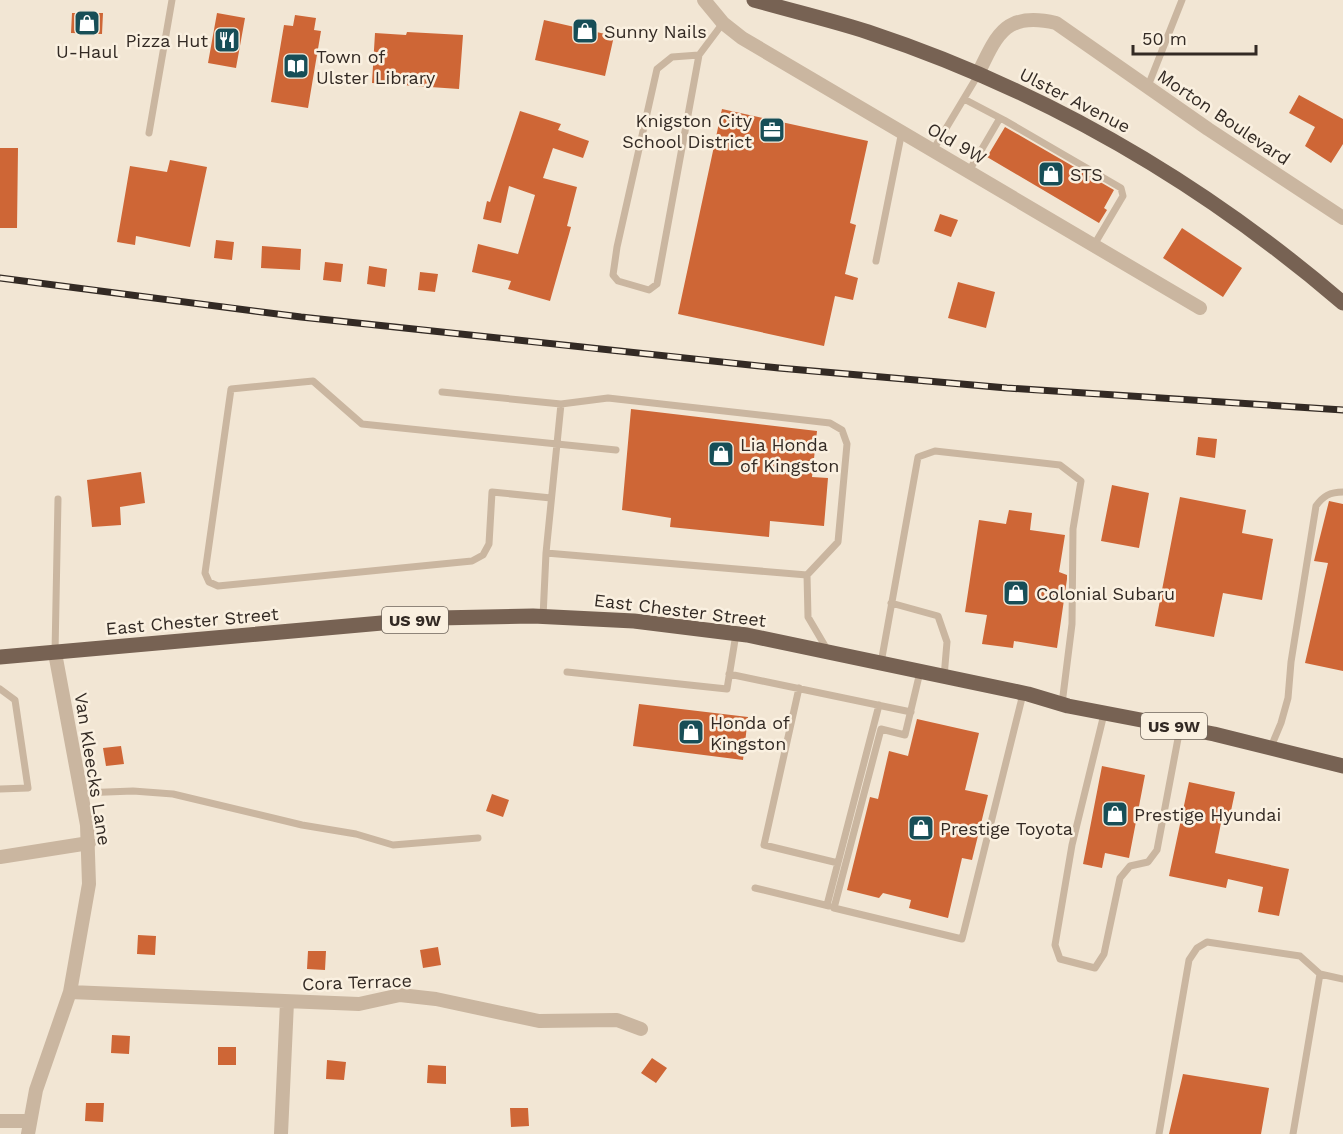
<svg xmlns="http://www.w3.org/2000/svg" width="1343" height="1134" viewBox="0 0 1343 1134" font-family="'Work Sans',sans-serif">
<style>
.building{fill:#ce6636}
.lines{fill:none;stroke-linecap:round;stroke-linejoin:round}
.service{stroke:#cab6a0;stroke-width:7}
.minor{stroke:#cab6a0;stroke-width:14}
.primary{stroke:#776253;stroke-width:15}
.rail-casing{stroke:#332a24;stroke-width:7}
.rail{stroke:#faf0e0;stroke-width:4.5;stroke-dasharray:14;stroke-linecap:butt}
.labels{text-anchor:middle;dominant-baseline:central;stroke-width:5;stroke-linejoin:round;paint-order:stroke}
.shield{fill:#faf0e0;stroke:#6f655c;stroke-width:1.5}
.shield-label{font-size:16px;font-weight:bold;fill:#332a24}
.poi-label{font-size:18px;fill:#332a24;stroke:#faf0e0;text-anchor:start}
.street-label{font-size:18px;fill:#332a24;stroke:#faf0e0}
</style>
<rect width="100%" height="100%" fill="#f2e6d4"/>
<path class="building" d="M72 13H103L102 34 71 33Z
M217 13 245 18 236 68 208 63Z
M295 15 316 18 314 30 321 31 308 108 271 102 284 25 293 26Z
M544 20 614 36 605 76 535 60Z
M407 32 463 35 459 89 372 83 375 33 406 35Z
M1299 95 1343 119V144L1331 163 1305 146 1315 127 1289 113Z
M722 109 868 141 850 223 856 225 845 274 858 278 853 300 835 296 824 346 678 314Z
M520 111 561 124 558 130 589 141 583 158 553 148 543 178 577 187 567 226 571 227 550 301 508 289 511 281 472 272 478 244 518 254 535 195 509 186 501 223 483 219 487 201 490 202Z
M1005 127 1114 190 1104 208 1107 210 1099 223 987 157Z
M0 148H18L17 228H0Z
M170 160 207 167 190 247 136 236 135 245 117 242 130 166 167 172Z
M940 214 958 220 951 237 934 231Z
M1182 228 1242 268 1223 297 1163 258Z
M216 240 234 242 232 260 214 258Z
M262 246 301 249 300 270 261 268Z
M325 262 343 264 341 282 323 280Z
M369 266 387 269 385 287 367 284Z
M420 272 438 274 435 292 418 290Z
M958 282 995 292 986 328 948 318Z
M631 409 817 431 812 477 828 478 824 526 770 521 769 537 670 527 671 518 622 510Z
M1198 437 1217 439 1215 458 1196 455Z
M141 472 145 503 120 507 121 525 92 527 87 480Z
M1112 485 1149 493 1139 548 1101 541Z
M1180 497 1246 510 1242 533 1273 539 1262 600 1223 593 1214 637 1155 626Z
M1329 501 1343 504V671L1305 663 1328 563 1314 561Z
M1009 510 1032 513 1030 530 1065 535 1059 572 1067 575V579L1057 648 1014 641 1013 648 982 644 987 615 965 612 979 520 1006 524Z
M639 704 748 717 743 760 633 746Z
M917 719 979 733 965 790 988 795 972 860 962 858 948 918 909 908 911 900 883 893 879 898 847 890 870 797 878 799 889 751 908 756Z
M121 746 124 764 106 766 103 748Z
M1102 766 1145 775 1129 858 1105 853 1102 868 1083 864Z
M1189 782 1235 792 1228 825 1221 823 1215 853 1289 869 1279 916 1258 912 1263 887 1228 879 1226 888 1169 876Z
M492 794 509 800 503 817 486 811Z
M138 935 156 936 155 955 137 954Z
M438 947 441 965 423 968 420 950Z
M308 951H326L325 970 307 969Z
M112 1035 130 1036 129 1054 111 1053Z
M218 1047H236V1065H218Z
M652 1058 667 1068 656 1083 641 1073Z
M327 1060 346 1062 344 1080 326 1079Z
M428 1065 446 1066V1084L427 1083Z
M1183 1074 1269 1088 1261 1134H1169Z
M86 1103H104L103 1122 85 1121Z
M510 1108H528L529 1126 511 1127Z"/>
<g class="lines">
<path class="service" d="M699 55 672 57 657 69 617 247 613 275 618 281 649 290 657 284 699 55 723 23
M1148 86 1182 0
M964 99 1004 120 1121 188 1123 196 1094 245
M149 133 172 0
M933 150 978 75
M969 171 1000 118
M876 261 902 131
M442 392 561 404 546 553 543 617
M561 404 608 398 830 423 842 430 847 444 838 542 807 575 808 617 828 651
M551 498 492 492 489 544 483 555 472 561 218 586 209 582 205 573 231 389 313 381 362 424 616 450
M546 553 807 575
M891 603 938 616 947 642 944 677
M55 653 58 499
M881 663 918 457 935 451 1060 465 1081 481 1073 529 1072 624 1062 704
M567 672 727 689 736 634
M920 672 905 735 881 729 834 908 962 939 1023 694
M729 674 911 712
M799 688 764 845 838 863
M0 689 15 700 28 788 0 789
M1104 714 1072 845 1055 945 1060 959 1095 968 1104 954 1120 878 1130 866 1148 862 1157 850 1180 728
M1271 747 1281 723 1288 698 1291 662 1316 506C1323 496 1330 492 1343 492
M81 793 133 791 173 794 302 825 356 834 393 845 478 838
M755 888 829 906
M827 905 879 705
M1159 1134 1189 960 1197 948 1207 942 1300 956 1320 974
M1293 1134 1320 974 1343 979"/>
<path class="minor" d="M704 0 723 23 742 38 1200 308
M978 74C997 34 1006 11 1056 23L1208 129 1343 218
M0 857 89 843
M70 992 359 1004 400 995 436 999 539 1021 617 1020 641 1029
M0 1121H29
M28 1134 36 1090 70 992 89 884 87 825 55 653
M281 1134 287 1002"/>
<path class="primary" d="M754 0C792 11 831 20 868 32 1043 90 1203 183 1343 303
M0 657 438 618 533 616 634 621 747 635 1028 694 1068 706 1214 734 1343 766"/>
<g class="rail-casing">
<path id="rail" d="M0 278 301 317 779 368 1007 388 1343 410"/>
</g>
<use href="#rail" class="rail"/>
</g>
<defs>
<g id="shop-square" transform="scale(1.35)"><rect x="-9" y="-9" width="18" height="18" rx="4" fill="#174e57" stroke="#faf0e0"/><path d="M-5-2.5h2.3a2.7 3.5 0 0 1 5.4 0H5L5.5 6h-11ZM-1.5-2.5h3a1.5 2.3 0 0 0-3 0Z" fill="#fff"/></g>
<g id="restaurant-square" transform="scale(1.35)"><rect x="-9" y="-9" width="18" height="18" rx="4" fill="#174e57" stroke="#faf0e0"/><path d="M-5-6h1v4h1v-4h1v4h1v-4h1v5L-1.5 .5V6h-2V.5L-5-1ZM5-6V6H3V1.5H1.5Q1.5-4 5-6Z" fill="#fff"/></g>
<g id="library-square" transform="scale(1.35)"><rect x="-9" y="-9" width="18" height="18" rx="4" fill="#174e57" stroke="#faf0e0"/><path d="M-6-4Q-3-5.5-.7-3.5V5Q-3 3-6 4ZM6-4Q3-5.5 .7-3.5V5Q3 3 6 4Z" fill="#fff"/></g>
<g id="office-square" transform="scale(1.35)"><rect x="-9" y="-9" width="18" height="18" rx="4" fill="#174e57" stroke="#faf0e0"/><path d="M-6-3h4V-5.5h4V-3h4V5H-6ZM-1-4.5V-3h2v-1.5ZM-6 0V1H6V0Z" fill="#fff"/></g>
</defs>
<g fill-rule="evenodd">
<use href="#shop-square" x="87" y="23"/>
<use href="#shop-square" x="585" y="31"/>
<use href="#restaurant-square" x="227" y="40"/>
<use href="#library-square" x="296" y="66"/>
<use href="#office-square" x="772" y="130"/>
<use href="#shop-square" x="1051" y="174"/>
<use href="#shop-square" x="721" y="454"/>
<use href="#shop-square" x="1016" y="593"/>
<use href="#shop-square" x="691" y="732"/>
<use href="#shop-square" x="1115" y="814"/>
<use href="#shop-square" x="921" y="828"/>
</g>
<g class="labels">
<g class="shield">
<rect x="382" y="607" width="66" height="26" rx="4.5"/>
<rect x="1141" y="713" width="66" height="26" rx="4.5"/>
</g>
<g class="shield-label">
<text x="415" y="620">US 9W</text>
<text x="1174" y="726">US 9W</text>
</g>
<g class="poi-label">
<text x="604" y="31">Sunny Nails</text>
<text x="208" y="40" text-anchor="end">Pizza Hut</text>
<text x="87" y="51" text-anchor="middle">U-Haul</text>
<text x="316" y="56">Town of<tspan x="316" dy="21">Ulster Library</tspan></text>
<text x="752" y="120" text-anchor="end">Knigston City<tspan x="752" dy="21">School District</tspan></text>
<text x="1070" y="174">STS</text>
<text x="740" y="444">Lia Honda<tspan x="740" dy="21">of Kingston</tspan></text>
<text x="1036" y="593">Colonial Subaru</text>
<text x="710" y="722">Honda of<tspan x="710" dy="21">Kingston</tspan></text>
<text x="1134" y="814">Prestige Hyundai</text>
<text x="940" y="828">Prestige Toyota</text>
</g>
<g class="street-label">
<text transform="translate(1075 100) rotate(27)">Ulster Avenue</text>
<text transform="translate(1224 117) rotate(34)">Morton Boulevard</text>
<text transform="translate(957 143) rotate(30)">Old 9W</text>
<text transform="translate(680 610) rotate(7)">East Chester Street</text>
<text transform="translate(192 621) rotate(-5)">East Chester Street</text>
<text transform="translate(93 769) rotate(81)">Van Kleecks Lane</text>
<text transform="translate(357 982) rotate(-2)">Cora Terrace</text>
</g>
</g>
<path d="M1133 45v9h123v-9" fill="none" stroke="#332a24" stroke-width="3"/>
<text x="1142" y="45" font-size="18" fill="#332a24" stroke="#faf0e0" stroke-width="4.5" paint-order="stroke">50 m</text>
</svg>
